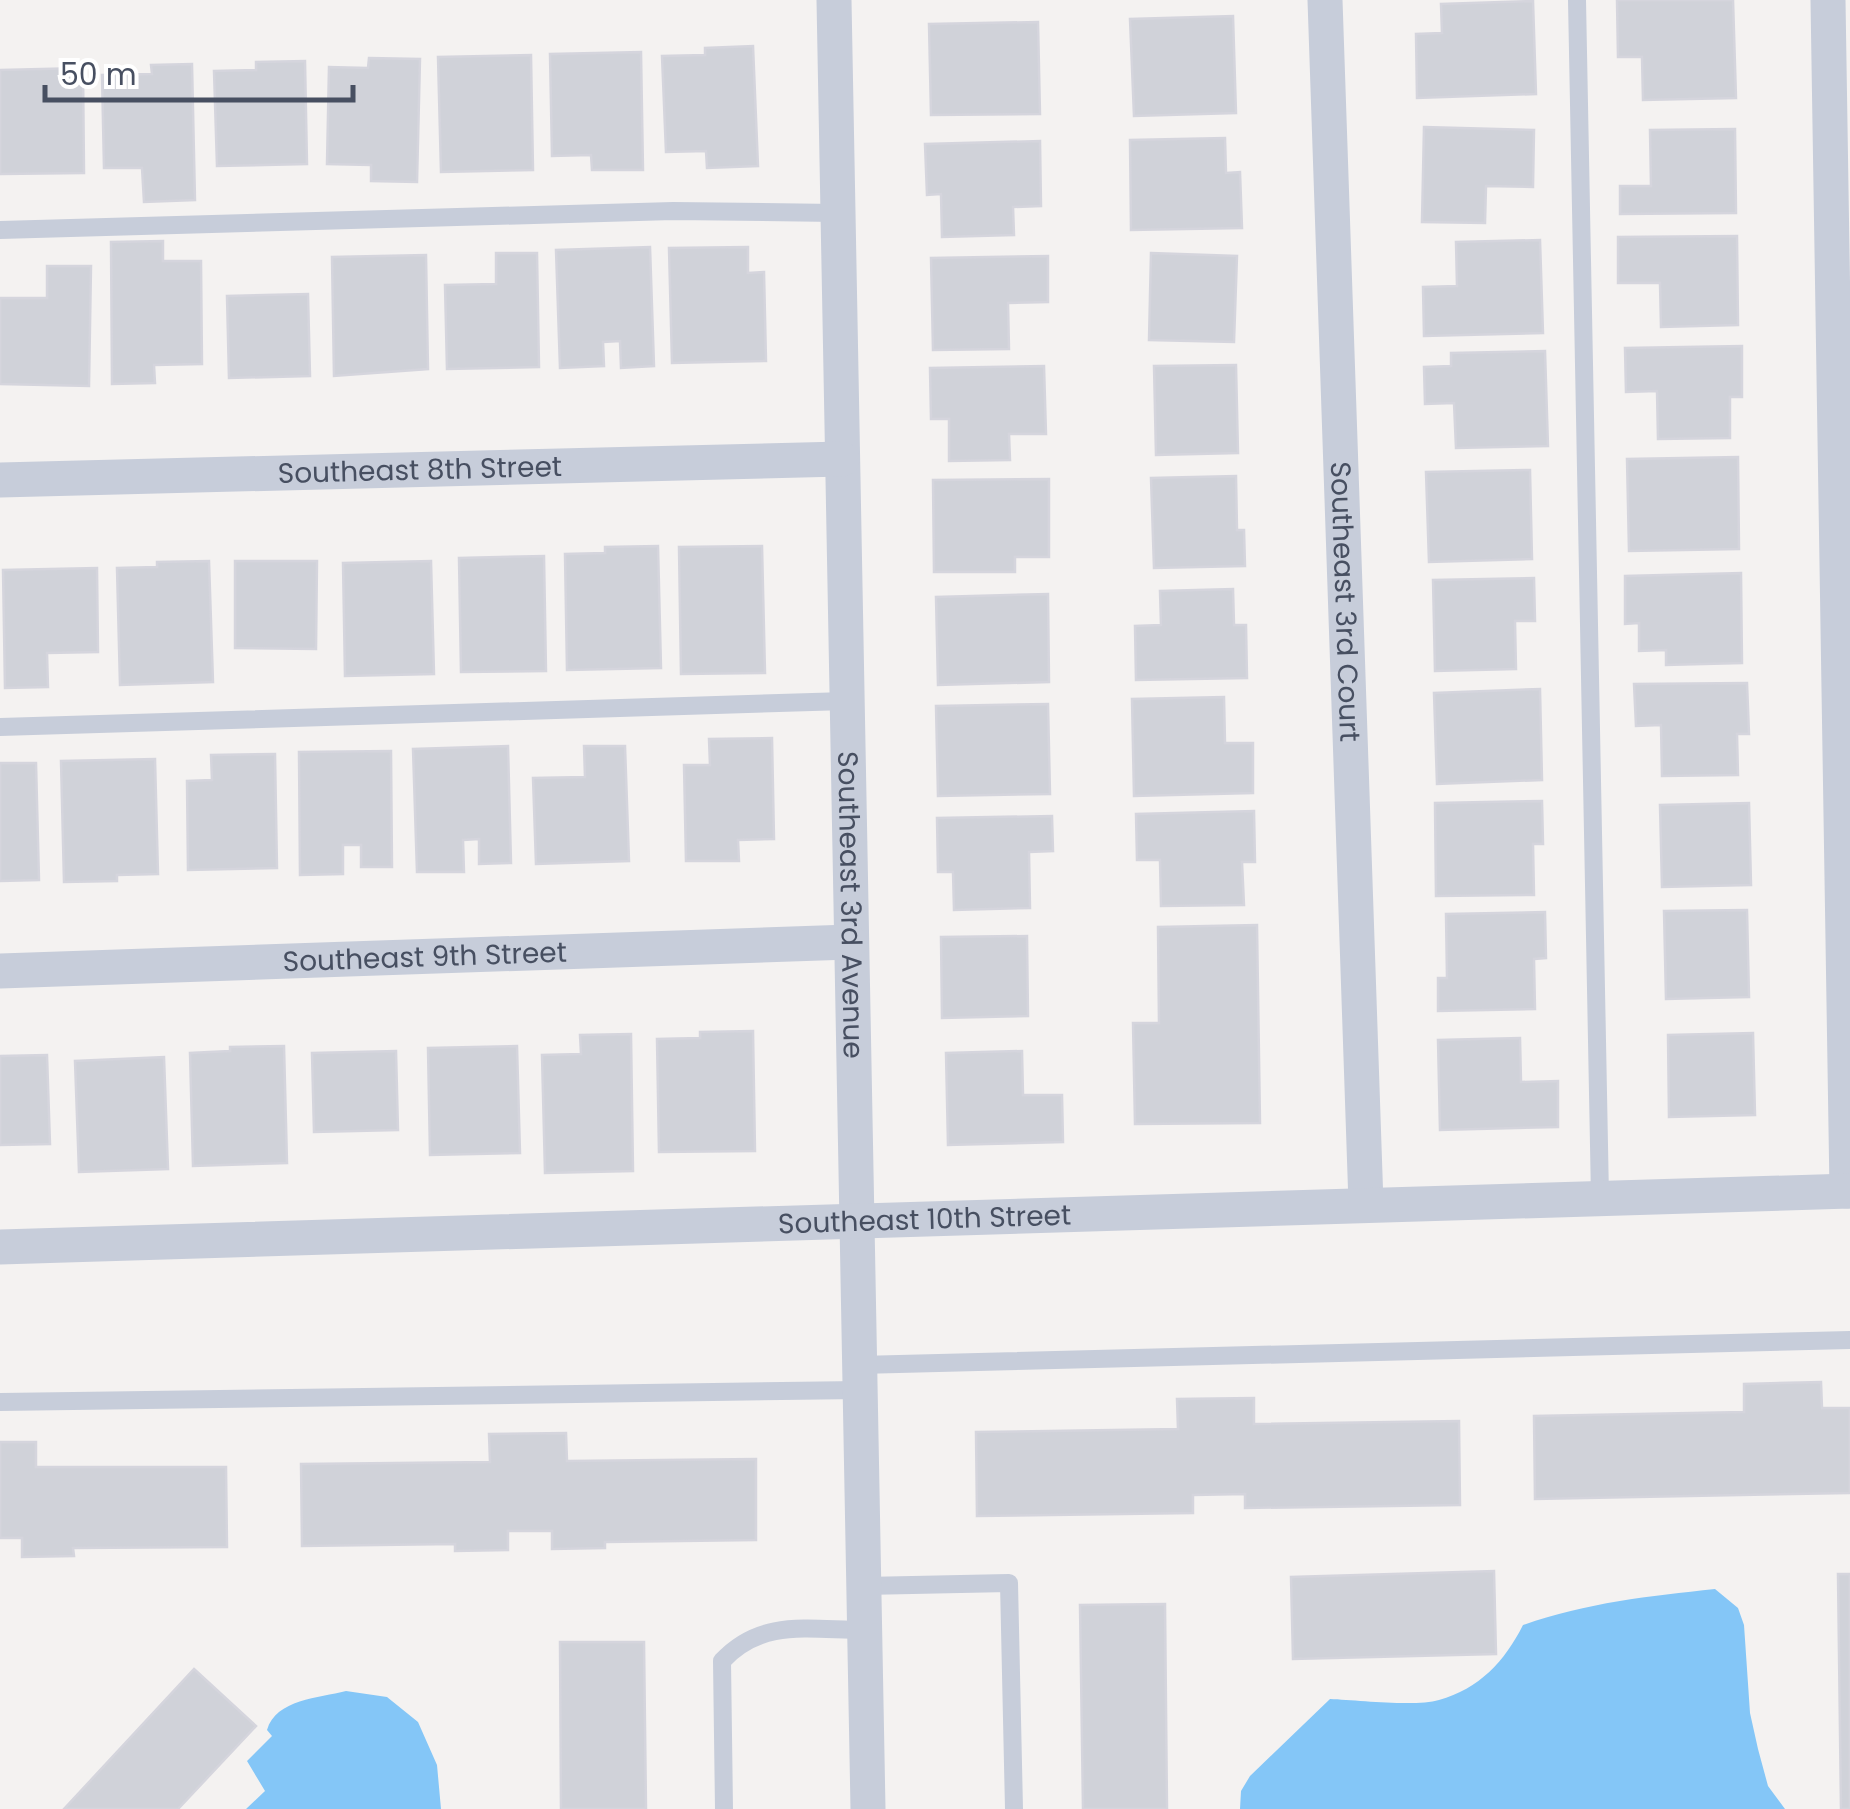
<svg xmlns="http://www.w3.org/2000/svg" width="1850" height="1809" viewBox="0 0 1850 1809" font-family="Poppins,sans-serif">
<style>
.water{fill:#84c6f7}
.building{fill:#d0d2d9;stroke:#d5d5dd;stroke-width:2.5}
.lines{fill:none;stroke-linecap:round;stroke-linejoin:round}
.service{stroke:#c7cdda;stroke-width:18}
.minor{stroke:#c7cdda;stroke-width:35}
.labels{text-anchor:middle;dominant-baseline:central;stroke-width:9;stroke-linejoin:round;paint-order:stroke}
.street-label{font-size:28px;fill:#474f61;stroke:#fff}
</style>
<rect width="100%" height="100%" fill="#f4f2f1"/>
<path class="water" d="M1715 1589 1738 1608 1744 1625 1750 1713 1758 1749 1768 1786 1785 1809H1240L1241 1791 1250 1776 1330 1699C1357 1700 1415 1707 1439 1700 1479 1689 1505 1661 1523 1625 1585 1603 1650 1596 1715 1589Z
M346 1691 387 1697 418 1722 437 1765 441 1809H246L265 1791 247 1761 272 1736 267 1730C276 1699 319 1698 346 1691Z"/>
<path class="building" d="M1617 0H1733L1736 98 1643 100 1642 57H1618Z
M1533 1 1536 94 1417 98 1416 34 1442 33 1441 4Z
M1233 16 1236 113 1134 116 1130 19Z
M1038 22 1040 114 931 115 929 24Z
M753 46 758 166 707 168 706 151 666 152 662 56 705 55V48Z
M641 52 643 170H592L591 155 552 156 550 54Z
M531 55 533 170 441 172 438 57Z
M369 58 420 59 417 182 371 181V165L327 164 329 67 368 68Z
M305 61 307 164 217 166 214 71 256 70V62Z
M192 64 195 200 144 202 142 168H104L102 75 152 74 151 65Z
M83 68 84 173 0 174V70Z
M1424 127 1534 130 1533 187 1486 186 1485 223 1422 222Z
M1735 129 1736 213 1620 214V186H1651L1650 130Z
M1225 138 1226 173 1240 172 1242 228 1131 230 1130 140Z
M1040 141 1041 206 1013 207 1014 235 942 237 941 194 927 195 925 144Z
M1737 236 1738 325 1661 327 1660 283H1618V237Z
M1540 240 1543 333 1424 336 1423 287 1457 286 1456 242Z
M163 241V261H201L202 364 154 365 155 383 112 384 111 242Z
M650 247 654 366 621 368 620 341 603 342 604 366 560 368 556 250Z
M748 247V273L764 272 766 361 672 363 669 248Z
M496 253H537L539 367 447 369 445 285 496 284Z
M1151 253 1237 256 1234 342 1149 340Z
M426 255 428 369 334 376 332 257Z
M1048 256V302L1008 303 1009 349 933 350 931 258Z
M47 266H91L89 386 0 384V298H47Z
M308 294 310 376 229 378 227 296Z
M1742 346V397H1730V438L1658 439 1657 391 1626 392 1625 348Z
M1545 351 1548 446 1456 448 1454 403 1425 404 1424 367 1451 366V353Z
M1236 365 1238 453 1156 455 1154 366Z
M1044 366 1046 434H1009L1010 460 949 461V419H931L930 368Z
M1738 457 1739 549 1629 551 1627 459Z
M1530 470 1532 559 1429 562 1426 472Z
M1236 476 1237 530H1244L1245 566 1154 568 1151 478Z
M1049 479V557H1015V572H934L933 480Z
M658 546 661 668 567 670 565 554 605 553V547Z
M762 546 765 673 681 674 679 547Z
M544 556 546 671 461 672 459 558Z
M209 561 213 682 120 685 117 568 157 567V562Z
M235 561H317L316 649 235 648Z
M431 561 434 674 345 676 343 563Z
M97 568 98 652 47 653 48 687 5 688 3 570Z
M1741 573 1742 663 1666 665V650L1639 651V623L1625 624V576Z
M1534 578 1535 621H1515L1516 669 1435 671 1433 580Z
M1233 589 1234 625H1246L1247 678 1136 680 1135 626 1161 625 1160 591Z
M1048 594 1049 682 938 685 936 597Z
M1747 683 1749 734H1737L1738 775 1662 776 1661 725 1636 726 1634 684Z
M1540 689 1542 780 1437 784 1434 693Z
M1224 697 1225 743H1253V793L1134 796 1132 699Z
M1048 704 1050 794 938 796 936 706Z
M772 738 774 839 738 840 739 861H686L684 765H710L709 739Z
M508 746 511 863 479 864V839L463 840 464 872H417L413 749Z
M584 746H625L629 861 536 864 533 778 585 777Z
M391 751 392 867H361V845H343V874L300 875 299 752Z
M275 754 277 868 188 870 187 781 212 780 211 755Z
M155 759 158 874 117 875V881L64 882 61 761Z
M0 763H36L39 880 0 881Z
M1542 801 1543 844H1533L1534 895 1436 896 1435 803Z
M1749 803 1751 885 1662 887 1660 805Z
M1254 811 1255 862H1242L1244 905 1161 906 1160 860H1137L1136 814Z
M1052 816 1053 851 1029 852 1030 908 954 910 953 872H938L937 818Z
M1747 910 1749 997 1666 999 1664 911Z
M1545 912 1546 958 1534 959 1535 1009 1438 1011V978H1447L1446 914Z
M1257 925 1260 1123 1135 1124 1133 1023H1159L1158 927Z
M1027 936 1028 1016 942 1018 941 937Z
M753 1031 755 1151 659 1152 657 1039 700 1038V1032Z
M1753 1033 1755 1115 1669 1117 1668 1035Z
M631 1034 633 1171 545 1173 542 1055 581 1054 580 1035Z
M1520 1038 1521 1082 1558 1081V1127L1440 1130 1438 1040Z
M284 1046 287 1163 193 1166 190 1053 230 1051V1047Z
M517 1046 520 1153 430 1155 428 1048Z
M396 1051 398 1130 314 1132 312 1053Z
M1022 1051 1023 1095H1062L1063 1142 948 1145 946 1053Z
M47 1055 50 1144 0 1145V1056Z
M164 1057 168 1169 79 1172 75 1061Z
M1821 1382 1822 1408H1850V1493L1535 1499 1534 1416 1744 1412V1384Z
M1254 1398V1424L1459 1421 1460 1505 1245 1508V1494L1193 1495V1513L977 1516 976 1432 1178 1429 1177 1399Z
M566 1433 567 1461 756 1459V1540L605 1542V1548L552 1549V1531H508V1550L455 1551V1544L302 1546 301 1464 490 1462 489 1434Z
M0 1442H36V1467H226L227 1547 73 1548 74 1556 22 1557V1538H0Z
M1494 1571 1496 1654 1293 1659 1291 1577Z
M1838 1574H1850V1809H1841Z
M1165 1604 1167 1809H1083L1080 1605Z
M560 1642H644L646 1809H561Z
M194 1669 256 1726 178 1809H64Z"/>
<g class="lines">
<path class="service" d="M1577 0 1600 1197
M0 230 673 211 837 213
M0 727 846 701
M859 1365 1850 1340
M0 1402 860 1390
M864 1586 1009 1583 1014 1809
M724 1809 722 1661C762 1618 810 1630 864 1630"/>
<g class="minor">
<path id="s1" d="M834 0 868 1809"/>
<path id="s2" d="M1325 0 1366 1204"/>
<path d="M1828 0 1847 1191"/>
<path id="s3" d="M0 480 842 459"/>
<path id="s4" d="M0 971 850 942"/>
<path id="s5" d="M0 1247 1850 1191"/>
</g>
</g>
<g class="labels">
<g class="street-label">
<text stroke="none"><textPath href="#s3" startOffset="420">Southeast 8th Street</textPath></text>
<text stroke="none"><textPath href="#s2" startOffset="602">Southeast 3rd Court</textPath></text>
<text stroke="none"><textPath href="#s1" startOffset="905">Southeast 3rd Avenue</textPath></text>
<text stroke="none"><textPath href="#s4" startOffset="425">Southeast 9th Street</textPath></text>
<text stroke="none"><textPath href="#s5" startOffset="925">Southeast 10th Street</textPath></text>
</g>
</g>
<path d="M45 85v15h308v-15" fill="none" stroke="#474f61" stroke-width="5"/>
<text x="60" y="85" font-size="30" fill="#474f61" stroke="#ffffff" stroke-width="8" paint-order="stroke">50 m</text>
</svg>
